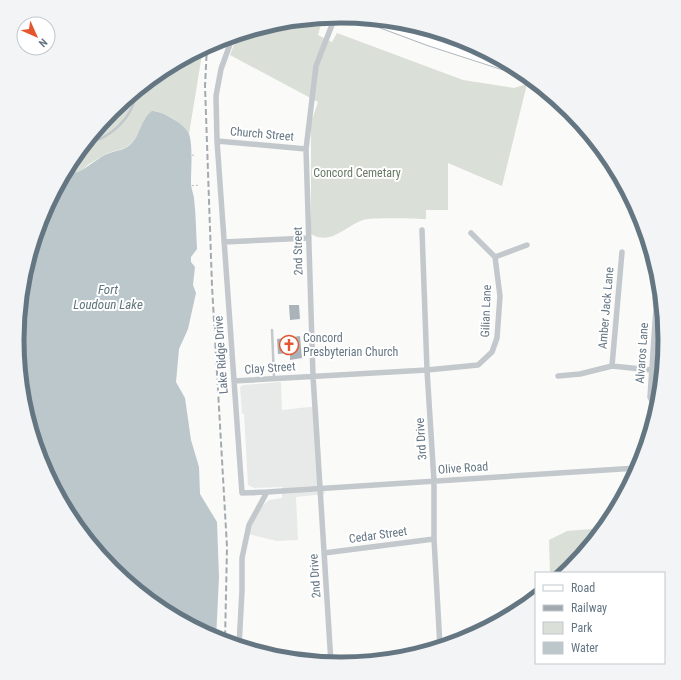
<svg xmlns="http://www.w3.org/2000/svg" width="681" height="680" viewBox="0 0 681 680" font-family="'Roboto Condensed',sans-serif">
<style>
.built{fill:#e8e9e9}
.green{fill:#dadfd7}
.water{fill:#bbc7cb}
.building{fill:#aab3b9}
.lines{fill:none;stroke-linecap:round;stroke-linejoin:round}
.secondary-casing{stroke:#b3babf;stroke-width:10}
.path{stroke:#bbbfc2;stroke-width:1;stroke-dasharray:2 2;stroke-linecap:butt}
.lane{stroke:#c3c8cc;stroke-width:2.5}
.street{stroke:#c3c8cc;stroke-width:5.5}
.secondary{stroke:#fff;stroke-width:8}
.rail{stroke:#a2aab0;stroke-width:2;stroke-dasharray:6 3;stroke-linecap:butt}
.labels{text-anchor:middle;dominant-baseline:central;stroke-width:4;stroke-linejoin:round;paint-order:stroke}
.street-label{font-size:12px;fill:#657683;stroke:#fff}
.park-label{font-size:12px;fill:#687a64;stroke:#fff}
.poi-label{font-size:12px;fill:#657683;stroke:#fff;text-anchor:start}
.water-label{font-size:13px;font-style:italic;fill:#60757c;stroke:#fff}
.rim{fill:none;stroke:#657683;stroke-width:5}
</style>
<rect width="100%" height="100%" fill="#fafaf8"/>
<path class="built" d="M281 382 282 410 318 406 322 483 325 494 296 497 298 540 277 541 248 534 260 508 269 500 282 498V487L254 488 248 485 244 414H242L240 387 243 385Z"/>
<path class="green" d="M320 18 322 21 318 35 332 42 337 33 463 80 514 88 527 84 502 186 448 163V210H426V219C411 219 376 217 363 220 345 226 331 246 311 234V123L318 102 230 55 238 34 278 22Z
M203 48 189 134 174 119 156 111 144 120 143 127 132 143 125 148 108 153 89 164 81 171 75 173 66 170C86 132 125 97 160 71 173 62 189 55 203 48Z
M603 528 569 569 565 573H550L549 540 567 531Z"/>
<path class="water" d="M152 111C162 111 185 124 189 134 193 145 191 170 191 183 191 188 193 192 194 198 196 215 196 232 197 249L191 257V262L195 267 193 285 196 293 188 329 179 349 176 382 185 398 191 440 199 467 200 494 217 522 219 577 216 639 160 609 111 569 71 520 41 464 23 403 17 340 23 277 41 216 66 170C70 171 73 173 78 172 84 170 98 158 107 154 116 150 125 151 132 143 141 133 141 119 152 111Z"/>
<path class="building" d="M289 305H299L300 319 290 320Z
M300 336 302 358 290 360V353L278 354 277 339Z"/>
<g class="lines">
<g class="secondary-casing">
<path id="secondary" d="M369 19 431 42 521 71"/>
</g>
<path class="path" d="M184 156 195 155
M188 186 200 185"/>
<path class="lane" d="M85 143C110 140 134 117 136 91
M272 330 274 377"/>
<path class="street" d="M233 36 221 69 216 96 217 141 242 493 267 492 249 525 242 558V591L239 646
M217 141 306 149
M422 230 427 370 434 481V539L440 647
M224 242 309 238
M495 257 527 245
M655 297 656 309 650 397 656 409
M612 366 622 252
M558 376 580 374 612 366 661 371
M234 381 427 370 478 365 492 352 497 338 500 296 495 257 471 233
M267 492 637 468
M324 553 434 539
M331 663 313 376 306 149 316 66 335 17"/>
<use href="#secondary" class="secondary"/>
<path class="rail" d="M207 46 205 86 212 286 227 547 225 642"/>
</g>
<defs>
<g id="church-ring" transform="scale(1)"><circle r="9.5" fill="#fff" stroke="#e4572e" stroke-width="1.5"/><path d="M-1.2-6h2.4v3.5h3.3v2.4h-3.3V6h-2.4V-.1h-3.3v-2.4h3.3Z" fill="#e4572e"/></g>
</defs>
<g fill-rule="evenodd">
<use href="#church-ring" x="289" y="345"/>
</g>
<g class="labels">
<g class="street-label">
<text transform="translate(262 134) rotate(5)">Church Street</text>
<text transform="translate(298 251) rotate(-91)">2nd Street</text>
<text transform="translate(606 308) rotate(-85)">Amber Jack Lane</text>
<text transform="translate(486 311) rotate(-88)">Gilian Lane</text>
<text transform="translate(642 353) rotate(-86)">Alvaros Lane</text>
<text transform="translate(221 355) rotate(-94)">Lake Ridge Drive</text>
<text transform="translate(270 368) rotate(-4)">Clay Street</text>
<text transform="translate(421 439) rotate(-94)">3rd Drive</text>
<text transform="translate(463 468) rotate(-4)">Olive Road</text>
<text transform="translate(378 535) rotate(-8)">Cedar Street</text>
<text transform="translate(315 576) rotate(-94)">2nd Drive</text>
</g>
<g class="park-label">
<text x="357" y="173">Concord Cemetary</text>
</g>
<g class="poi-label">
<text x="303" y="338">Concord<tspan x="303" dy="14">Presbyterian Church</tspan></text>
</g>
<g class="water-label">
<text x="108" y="289">Fort<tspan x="108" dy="15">Loudoun Lake</tspan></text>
</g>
</g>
<path d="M0 0H681V680H0ZM24 340a317 317 0 1 1 634 0a317 317 0 1 1-634 0Z" fill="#f3f4f5" fill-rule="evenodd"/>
<path class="rim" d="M24 340a317 317 0 1 1 634 0a317 317 0 1 1-634 0Z"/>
<rect x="535" y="572" width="130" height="92" fill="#ffffff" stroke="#c1c8cd"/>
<rect x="543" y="585" width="20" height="6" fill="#ffffff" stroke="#c1c8cd"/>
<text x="571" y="592" font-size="12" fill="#657683">Road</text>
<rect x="543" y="605" width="20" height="6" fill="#a2aab0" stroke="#c1c8cd"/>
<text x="571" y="612" font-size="12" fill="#657683">Railway</text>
<rect x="543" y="622" width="20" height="12" fill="#dadfd7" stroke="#c1c8cd"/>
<text x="571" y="632" font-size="12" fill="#657683">Park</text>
<rect x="543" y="642" width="20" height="12" fill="#bbc7cb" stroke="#c1c8cd"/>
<text x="571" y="652" font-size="12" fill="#657683">Water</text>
<g transform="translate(36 36) rotate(135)"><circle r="19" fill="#ffffff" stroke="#c1c8cd"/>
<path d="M0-3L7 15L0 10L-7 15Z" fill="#e4572e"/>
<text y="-6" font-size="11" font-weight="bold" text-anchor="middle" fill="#657683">N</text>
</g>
</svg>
